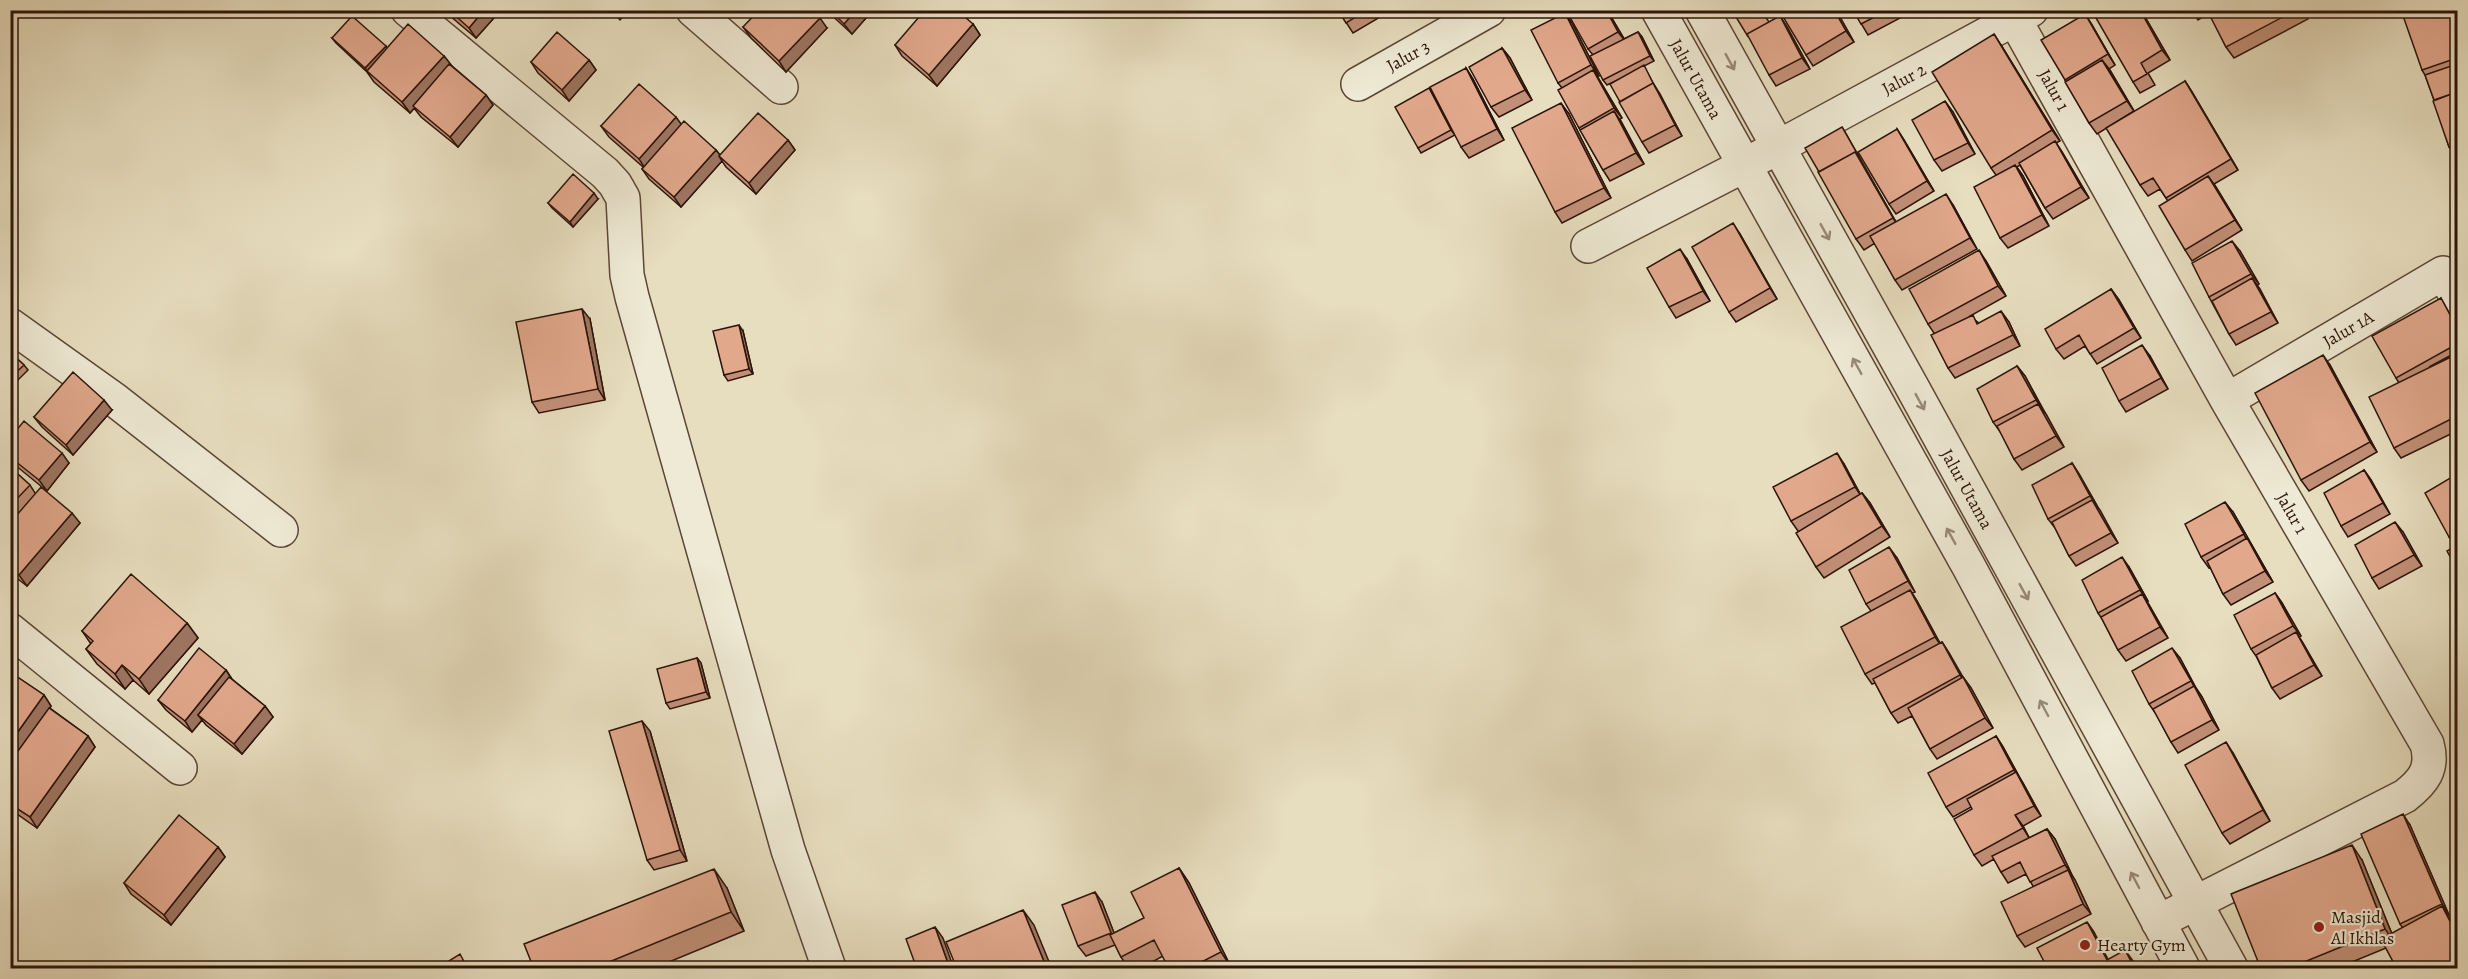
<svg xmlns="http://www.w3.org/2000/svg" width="2468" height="979" viewBox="0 0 2468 979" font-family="Alegreya,serif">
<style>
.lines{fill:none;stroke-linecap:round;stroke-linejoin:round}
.minor-casing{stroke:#5c4637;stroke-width:36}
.minor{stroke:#efead5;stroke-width:33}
.wall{fill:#c29078;stroke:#2d140a;stroke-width:1.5}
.shaded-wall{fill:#9e7662;stroke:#2d140a;stroke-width:1.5}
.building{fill:#e1a88c;stroke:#2d140a;stroke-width:1.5}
.oneway{stroke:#988a7a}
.poi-dot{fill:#8f2418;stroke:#efead5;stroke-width:2}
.labels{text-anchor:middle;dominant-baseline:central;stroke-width:4.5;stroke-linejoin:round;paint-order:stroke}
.street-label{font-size:18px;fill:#2d140a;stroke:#efead5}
.poi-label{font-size:18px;fill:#2d140a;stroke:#efead5;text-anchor:start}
</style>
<rect width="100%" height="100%" fill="#e7debf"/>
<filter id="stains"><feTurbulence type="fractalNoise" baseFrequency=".00333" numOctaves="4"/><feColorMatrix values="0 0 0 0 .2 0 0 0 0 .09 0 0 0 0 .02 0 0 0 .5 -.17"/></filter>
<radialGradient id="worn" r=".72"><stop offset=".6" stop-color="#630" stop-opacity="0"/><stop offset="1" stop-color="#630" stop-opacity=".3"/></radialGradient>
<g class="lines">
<g class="minor-casing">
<path id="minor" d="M408 10 605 173 615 184 623 198 627 275 632 297 788 850 829 968
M693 10 781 87
M1658 10 1969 567 2183 968
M1702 10 1911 385 2231 968
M2015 20 2227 400 2427 744C2434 769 2423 782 2405 796L2158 922
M1358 84 1489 10
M1588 246 1745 165 2031 10
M10 325 115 400 281 530
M2227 400 2443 273 2458 299
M10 630 180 768"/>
</g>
<use href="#minor" class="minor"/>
</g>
<path class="wall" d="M446 10H501L476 38 449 15Z
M611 10H629L620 20Z
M826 10H873L852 34Z
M1338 10H1392L1353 33Z
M1607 10 1624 39 1638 32 1642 37 1654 61 1644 66 1682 136 1649 153 1642 142 1628 75 1607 85 1603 80 1593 55 1588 49Z
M1836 10 1854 42 1813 66 1806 55Z
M1853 10H1899L1902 17 1868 35Z
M1905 10H1914L1907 14Z
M2109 10H2141L2170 60 2148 73 2155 85 2140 93 2133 82Z
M2191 10H2304L2308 19 2234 58 2226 47 2209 13 2198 20Z
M1565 13 1572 23 1599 76H1597L1622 118 1620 119 1644 164 1610 181 1603 170 1579 128 1562 88 1558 83Z
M2085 14 2092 25 2115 65 2109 69 2134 111 2097 134 2089 123 2065 80Z
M1780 16 1787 27 1810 69 1776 86 1769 75V22Z
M973 24 980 35 937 86 902 56 895 45Z
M743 27 827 28 786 72 751 38Z
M2457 27V157H2456L2449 147 2434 100 2425 75 2422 70Z
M332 38 387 48 444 56 451 65 486 95 493 105 458 147 421 117 414 108 410 113 374 82 367 72 336 43Z
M2001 45 2060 141 2056 143 2062 152 2089 198 2053 219 2045 208 2020 165 2017 167 2023 176 2049 226 2008 248 2000 238 1996 175 1991 168Z
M1502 48 1510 58 1532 100 1499 117 1491 107Z
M589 60 596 70 569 101 538 73 531 62Z
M1466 68 1473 79 1504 140 1469 158 1461 147Z
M2185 81 2192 92 2238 170 2214 184 2242 230 2192 261 2185 250 2168 201 2160 189 2148 196 2140 185Z
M1432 93 1455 135 1421 153 1418 148Z
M1953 112 1975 154 1942 171 1934 160Z
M1569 114 1611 198 1562 223 1555 212Z
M681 125 716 150 720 155 788 140 795 150 756 194 726 167 722 161 681 207 649 179 642 169 643 167 609 137 601 126Z
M1842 127 1896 222 1953 205 1977 249 1902 290 1895 280 1875 243 1864 250 1856 239Z
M1897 129 1904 140 1934 191 1896 214 1889 204Z
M598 199 573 227 552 208 548 203Z
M1740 234 1777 299 1736 322 1729 312Z
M2240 251 2259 284 2257 285 2278 323 2236 345 2229 334 2209 297Z
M1687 259 1710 301 1676 318 1669 307Z
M1986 261 2006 296 1970 316 1979 323 2009 322 2020 346 1955 378 1948 368 1934 333 1928 324Z
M2111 289 2119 300 2141 338 2097 364 2085 346 2064 359 2056 349Z
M2441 298 2457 327V352L2429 367 2457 354V431L2401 458 2394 448 2399 383 2396 378Z
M590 319 605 400 539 413 532 402Z
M743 331 753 374 728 381 724 375Z
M10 352 24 365 28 370 10 388Z
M2150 356 2168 389 2126 412 2119 401Z
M2330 365 2377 452 2309 491 2301 480Z
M2017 366 2025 376 2064 447 2022 470 2014 459 2001 433 1993 422Z
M112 410 73 455 42 427 34 417Z
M10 438 69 463 47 491 10 461Z
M2072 463 2079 474 2118 543 2076 566 2069 556 2055 528 2048 519Z
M1844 464 1860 494 1862 493 1870 503 1890 537 1824 578 1816 567 1798 531 1791 521Z
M10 467 30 485 35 493 80 523 27 586 10 573Z
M2364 470 2371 480 2390 514 2348 537 2341 526Z
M2457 474V569L2456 546 2449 537Z
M2233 512 2273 582 2231 605 2223 594 2210 567 2209 568 2201 557Z
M2403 532 2422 566 2379 589 2372 578Z
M1897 558 1915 592 1912 593 1917 601 1940 643 1942 642 1949 653 1963 677 1971 688 1993 728 1937 759 1930 749 1912 716 1898 723 1891 713 1875 683 1872 684 1865 674 1871 611 1866 604Z
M2129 567 2148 601H2147L2168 638 2126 661 2118 650 2102 619 2098 613Z
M2275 593 2282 603 2301 636 2299 637 2322 676 2280 699 2272 688 2256 656 2251 649Z
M187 623 198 638 149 694 133 680 125 689 97 664 86 649 91 644 82 631Z
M697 658 701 663 710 698 670 709 666 703Z
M2180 658 2196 688 2202 697 2219 730 2178 753 2171 742 2156 714 2149 704Z
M226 670 232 679 265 706 273 717 242 754 206 725 202 720 192 732 166 710 158 700Z
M10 672 44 695 51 706 50 708 88 736 95 747 37 828 10 809Z
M650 731 687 861 654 870 647 860Z
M1996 736 2003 747 2041 816 2023 826 2029 838 2047 829 2055 839 2072 875 2075 880 2091 914 2025 947 2017 936 2033 886 2026 874 2008 883 2001 872 1994 859 1982 866 1974 855 1972 809 1971 807 1953 817 1946 807Z
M2233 753 2270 821 2230 844 2222 833Z
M2410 825 2449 915 2457 931V969H2397L2386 948 2335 969H2261L2362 860 2392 934 2403 928 2400 924Z
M218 847 225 857 171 925 131 894 124 883Z
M1179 868 1189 883 1231 967 1228 969H1169L1163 956 1139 969H1129L1121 957 1115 945 1086 956 1078 946 1102 902 1114 933 1144 918Z
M727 888 744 931 652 969H534Z"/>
<path class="shaded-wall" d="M484 10H501L476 38 469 28Z
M856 10H873L852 34 844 24Z
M1606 10H1607L1626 42 1618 32Z
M1834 10H1836L1854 42 1846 31Z
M2140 10H2141L2170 60 2162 50Z
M2448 10H2452L2457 27V38Z
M1565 13 1572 23 1599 76 1591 65Z
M2085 14 2092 25 2115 65 2108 54Z
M1780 16 1787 27 1810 69 1802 58Z
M820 18 827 28 786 72 779 61Z
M973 24 980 35 937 86 929 75Z
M1638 32 1642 37 1654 61 1650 56Z
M1994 34 2001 45 2060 141 2052 130Z
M386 46 390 52 369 74 365 68Z
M1502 48 1510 58 1532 100 1525 90Z
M444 56 452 66 410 113 402 102Z
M589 60 596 70 569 101 562 90Z
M2102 60 2110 70 2134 111 2127 101Z
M1466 68 1473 79 1504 140 1497 129Z
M1593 70 1600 81 1622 118 1614 108Z
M2185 81 2192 92 2238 170 2231 159Z
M1653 83 1660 94 1682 136 1675 125Z
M1429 88 1432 93 1455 135 1451 130Z
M486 95 493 105 458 147 450 137Z
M1945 101 1953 112 1975 154 1968 143Z
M1561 103 1569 114 1611 198 1604 188Z
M1614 111 1621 122 1644 164 1636 153Z
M676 117 684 128 646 170 639 159Z
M1842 127 1845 132 1900 229 1893 218Z
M1897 129 1904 140 1934 191 1927 181Z
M788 140 795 150 756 194 749 183Z
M2055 141 2062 152 2089 198 2081 187Z
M716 150 723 159 719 156 722 161 681 207 674 197Z
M2015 165 2023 176 2049 226 2042 215Z
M2208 176 2216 187 2242 230 2235 220Z
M594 193 598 199 573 227 570 222Z
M1946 194 1953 205 1977 249 1970 238Z
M1733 223 1740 234 1777 299 1770 288Z
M2232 241 2240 251 2259 284 2251 274Z
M1680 249 1687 259 1710 301 1703 291Z
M1979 250 1986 261 2006 296 1998 286Z
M2252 278 2260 289 2278 323 2271 312Z
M2111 289 2119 300 2141 338 2134 328Z
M582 309 590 319 605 400 598 389Z
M2001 311 2009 322 2020 346 2013 335Z
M739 325 743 331 753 374 749 369Z
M2142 345 2150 356 2168 389 2161 378Z
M2323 355 2330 365 2377 452 2370 442Z
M2017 366 2025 376 2043 410 2036 400Z
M104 400 112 410 73 455 66 445Z
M2038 404 2046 414 2064 447 2056 436Z
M62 453 69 463 47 491 39 480Z
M1837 453 1844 464 1862 497 1855 487Z
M2072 463 2079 474 2098 507 2090 496Z
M2364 470 2371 480 2390 514 2383 503Z
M1862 493 1870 503 1890 537 1882 526Z
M2092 500 2100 510 2118 543 2111 533Z
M2225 502 2233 512 2273 582 2265 571Z
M72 513 80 523 27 586 19 575Z
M2395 522 2403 532 2422 566 2414 555Z
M1889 547 1897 558 1915 592 1908 581Z
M2122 557 2129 567 2148 601 2140 590Z
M1910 590 1917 601 1942 647 1935 637Z
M2275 593 2282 603 2301 636 2293 626Z
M2142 594 2149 605 2168 638 2160 627Z
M187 623 198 638 149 694 139 679Z
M2296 632 2303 643 2322 676 2314 665Z
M1942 642 1949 653 1967 686 1960 675Z
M2172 648 2180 658 2196 688 2202 697 2219 730 2212 720 2196 690 2191 681Z
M697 658 701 663 710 698 706 692Z
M122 665 133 680 125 689 115 674Z
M226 670 233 681 198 715 202 720 192 732 185 721Z
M1963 677 1971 688 1993 728 1985 718Z
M44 695 51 706 10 764V743Z
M265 706 273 717 242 754 234 744Z
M642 721 650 731 687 861 680 850Z
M88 736 95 747 37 828 30 817Z
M1996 736 2003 747 2021 780 2014 770Z
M2226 742 2233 753 2270 821 2263 810Z
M2016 772 2023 783 2041 816 2034 806Z
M2403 814 2410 825 2449 915 2442 904Z
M2015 815 2023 826 2030 839 2023 828Z
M2047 829 2055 839 2072 875 2065 865Z
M2352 845 2362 860 2396 944 2385 929Z
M218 847 225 857 171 925 164 915Z
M1179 868 1189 883 1231 967 1221 952Z
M714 869 727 888 744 931 731 912Z
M2068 870 2075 880 2091 914 2083 904Z
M1095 892 1102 902 1118 943 1111 933Z
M2442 906 2450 917 2457 931V935Z
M1023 910 1034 925 1052 969H1047Z
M2087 922 2094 932 2113 969 2107 960Z
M935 927 943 938 954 969H950Z
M2125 950 2133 961 2137 969H2135Z"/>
<path class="building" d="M449 10H484L469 28Z
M612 10H620L616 14Z
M759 10H812L820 18 779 61 743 27Z
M830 10H856L844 24Z
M925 10H957L973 24 929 75 895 45Z
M1338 10H1367L1346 23Z
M1569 10H1606L1618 32 1588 49 1567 12Z
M1747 10H1761L1769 22 1747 34V35L1736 17Z
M1779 10H1834L1846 31 1806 55Z
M1853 10H1888L1861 24Z
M2109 10H2140L2162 50 2141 63 2147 74 2133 82 2096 18Z
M2207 10H2296L2226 47Z
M2401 10H2448L2457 38V58L2422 70Z
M1565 13 1591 65 1558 83 1531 30Z
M2085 14 2108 54 2065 80 2041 40Z
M352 16 386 46 365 68 332 38Z
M1780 16 1802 58 1769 75 1747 34Z
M408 24 444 56 402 102 367 71Z
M557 32 589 60 562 90 531 62Z
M1638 32 1650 56 1603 80 1590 56Z
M1994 34 2052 130 1991 168 1932 72Z
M1502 48 1525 90 1491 107 1469 67Z
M2102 60 2127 101 2089 123 2065 82Z
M449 64 486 95 450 137 413 106Z
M2457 64V92L2434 100 2425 75Z
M1644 65 1656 89 1653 83 1620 102 1610 84Z
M1466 68 1497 129 1461 147 1430 87Z
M1593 70 1614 108 1579 128 1558 90Z
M2185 81 2231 159 2166 198 2153 178 2140 185 2106 128Z
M1653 83 1675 125 1642 142 1619 102Z
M639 84 676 117 639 159 601 126Z
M1429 88 1451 130 1418 148 1395 107Z
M2457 92V144L2449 147 2433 101Z
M1945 101 1968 143 1934 160 1912 120Z
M1561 103 1604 188 1555 212 1512 128Z
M1614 111 1636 153 1603 170 1580 130Z
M758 113 788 140 749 183 719 156Z
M684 121 716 150 674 197 642 169Z
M1842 127 1859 157 1855 152 1819 172 1805 148Z
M1897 129 1927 181 1889 204 1858 152Z
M2055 141 2081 187 2045 208 2019 163Z
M1855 152 1893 218 1856 239 1818 172Z
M2015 165 2042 215 2000 238 1974 187Z
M2457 168V180L2454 169Z
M573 174 594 193 570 222 548 203Z
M2208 176 2235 220 2185 250 2159 206Z
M1946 194 1970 238 1895 280 1870 236Z
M1733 223 1770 288 1729 312 1692 247Z
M2232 241 2251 274 2209 297 2192 263Z
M1680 249 1703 291 1669 307 1647 268Z
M1979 250 1998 286 1928 324 1909 289Z
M2252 278 2271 312 2229 334 2212 301Z
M2111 289 2134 328 2090 354 2079 335 2056 349 2045 329Z
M2441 298 2457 328V344L2396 378 2372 336Z
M582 309 598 389 532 402 516 322Z
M2001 311 2013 335 1948 368 1931 335 1973 315 1977 324Z
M739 325 749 369 724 375 713 331Z
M2142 345 2161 378 2119 401 2102 368Z
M10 352 24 365 10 378Z
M2457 354V416L2394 448 2369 397Z
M2323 355 2370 442 2301 480 2255 393Z
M2017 366 2036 400 1993 422 1977 389Z
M73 372 104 400 66 445 34 417Z
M2038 404 2056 436 2014 459 1997 426Z
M24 421 62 453 39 480 10 457V438Z
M1837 453 1855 487 1791 521 1773 487Z
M2072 463 2090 496 2048 519 2032 485Z
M10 467 30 485 10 506Z
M2364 470 2383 503 2341 526 2324 493Z
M2457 474V532L2449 537 2425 493Z
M41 487 72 513 19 575 10 568V523Z
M1862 493 1882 526 1816 567 1796 533Z
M2092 500 2111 533 2069 556 2052 522Z
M2225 502 2244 534 2201 557 2185 524Z
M2395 522 2414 555 2372 578 2355 545Z
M2247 538 2265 571 2223 594 2207 561Z
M2457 545V569L2447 551Z
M1889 547 1908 581 1866 604 1849 570Z
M2122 557 2140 590 2098 613 2082 580Z
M131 574 187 623 139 679 122 665 115 674 86 649 93 641 82 631Z
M1910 590 1935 637 1865 674 1841 627Z
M2275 593 2293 626 2251 649 2234 615Z
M2142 594 2160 627 2118 650 2101 617Z
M2296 632 2314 665 2272 688 2256 655Z
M1942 642 1960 675 1891 713 1873 679Z
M199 648 226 670 185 721 158 700Z
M2172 648 2191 681 2149 704 2132 671Z
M697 658 706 692 666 703 657 669Z
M10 672 44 695 10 743Z
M229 677 265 706 234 744 198 715Z
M1963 677 1985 718 1930 749 1908 708Z
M2194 686 2212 720 2171 742 2153 709Z
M49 708 88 736 30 817 10 804V762Z
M642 721 680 850 647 860 609 731Z
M1996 736 2014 770 1946 807 1928 773Z
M2226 742 2263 810 2222 833 2185 765Z
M2016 772 2034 806 2015 815 2023 828 1974 855 1954 819 1972 809 1967 799Z
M2403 814 2442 904 2400 924 2361 834Z
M179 815 218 847 164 915 124 883Z
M2047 829 2065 865 2030 882 2020 862 2001 872 1992 856Z
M2352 845 2385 929 2287 969H2261L2231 894Z
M1179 868 1221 952 1188 969H1169L1154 940 1121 957 1110 935 1144 918 1131 892Z
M714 869 731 912 592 969H534L524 944Z
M2068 870 2083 904 2017 936 2001 902Z
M1095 892 1111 933 1078 946 1062 905Z
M2442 906 2457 935V960L2441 969H2397L2381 939Z
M1023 910 1047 969H957L946 942Z
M2087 922 2107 960 2125 950 2135 969H2048L2037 948Z
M935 927 950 969H917L906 939Z
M460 954 468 969H436Z
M1222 963 1225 969H1211Z"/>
<defs><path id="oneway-shaft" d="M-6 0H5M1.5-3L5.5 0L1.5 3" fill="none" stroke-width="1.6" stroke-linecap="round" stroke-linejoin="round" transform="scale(1.5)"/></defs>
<g class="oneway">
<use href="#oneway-shaft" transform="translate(1730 62) rotate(61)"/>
<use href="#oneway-shaft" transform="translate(1825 232) rotate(61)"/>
<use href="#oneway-shaft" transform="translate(1857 366) rotate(-119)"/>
<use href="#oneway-shaft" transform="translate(1920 402) rotate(61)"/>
<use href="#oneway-shaft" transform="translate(1951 536) rotate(-119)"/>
<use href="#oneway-shaft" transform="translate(2024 592) rotate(61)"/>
<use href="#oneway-shaft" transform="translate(2044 708) rotate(-118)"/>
<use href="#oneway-shaft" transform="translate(2135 880) rotate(-118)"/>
</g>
<g class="poi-dot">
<circle cx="2319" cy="927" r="6"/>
<circle cx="2085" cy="945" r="6"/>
</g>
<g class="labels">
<g class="street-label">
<text transform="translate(1408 56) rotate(-29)">Jalur 3</text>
<text transform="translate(1696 79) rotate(61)">Jalur Utama</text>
<text transform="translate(1904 79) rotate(-28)">Jalur 2</text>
<text transform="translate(2054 90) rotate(61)">Jalur 1</text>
<text transform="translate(2348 329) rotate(-30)">Jalur 1A</text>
<text transform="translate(1967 489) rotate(61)">Jalur Utama</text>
<text transform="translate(2292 513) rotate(60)">Jalur 1</text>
</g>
<g class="poi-label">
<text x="2331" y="917">Masjid<tspan x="2331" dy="21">Al Ikhlas</tspan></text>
<text x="2097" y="945">Hearty Gym</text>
</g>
</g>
<rect width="2468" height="979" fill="none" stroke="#e7debf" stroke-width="36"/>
<rect x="12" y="12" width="2444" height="955" fill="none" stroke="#2d140a" stroke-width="3"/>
<rect x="18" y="18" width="2432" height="943" fill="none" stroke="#2d140a" stroke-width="1.5"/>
<rect width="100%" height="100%" filter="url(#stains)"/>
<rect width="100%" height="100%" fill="url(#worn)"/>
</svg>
